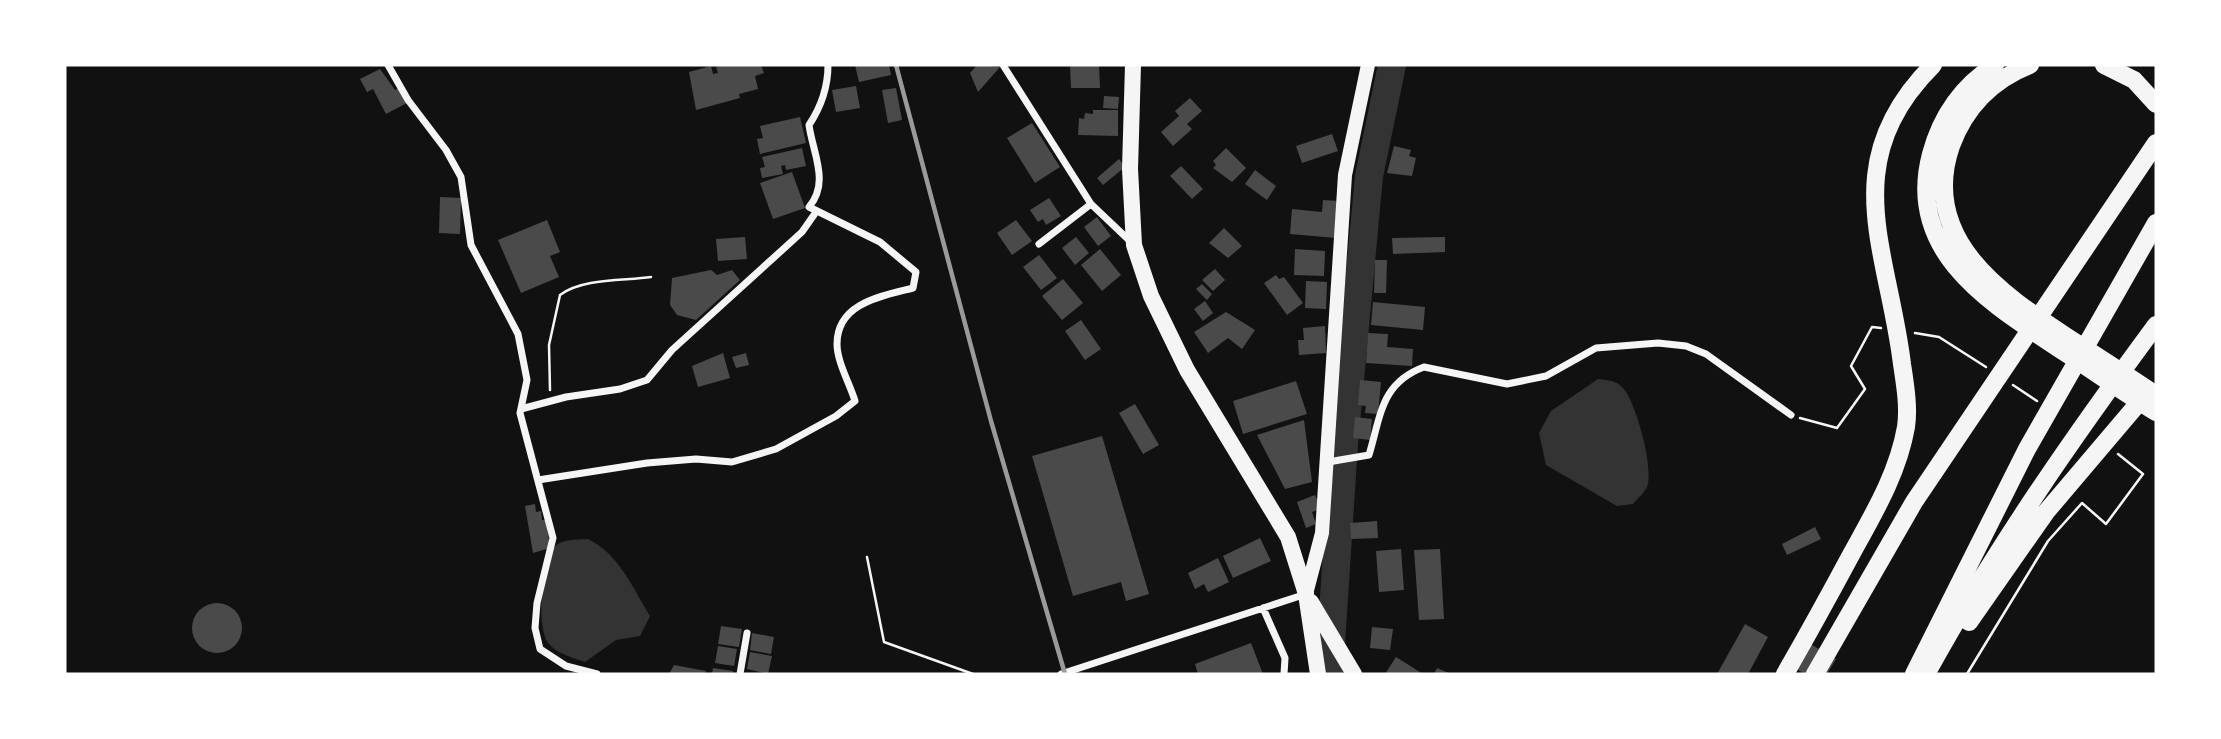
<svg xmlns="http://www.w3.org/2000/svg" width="2221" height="739" viewBox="0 0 2221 739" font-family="'Varela Round',sans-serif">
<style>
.water{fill:#333}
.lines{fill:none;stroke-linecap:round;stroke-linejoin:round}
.river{stroke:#333;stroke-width:28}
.building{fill:#4a4a4a}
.path{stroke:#f5f5f5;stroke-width:2.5}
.minor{stroke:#f5f5f5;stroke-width:7}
.secondary{stroke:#f5f5f5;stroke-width:14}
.trunk{stroke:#f5f5f5;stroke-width:16}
.motorway{stroke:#f5f5f5;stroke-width:18}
.rail{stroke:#9a9a9a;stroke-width:4.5}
</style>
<rect width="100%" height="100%" fill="#111"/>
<path class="water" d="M1598 379C1610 380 1619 381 1626 392 1637 408 1654 469 1647 487 1644 493 1637 499 1633 504L1617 506 1546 465 1539 433 1551 411Z
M588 539C619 554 632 587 650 616L640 636 616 640 585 662C574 658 558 654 550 645 535 632 542 565 552 550 560 538 576 540 588 539Z"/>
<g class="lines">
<path class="river" d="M1329 674 1344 444 1369 176 1392 65"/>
</g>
<path class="building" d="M723 65H761L764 73 755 76 758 89 739 94 740 98 696 110 689 72 711 66 713 74 718 73 716 67Z
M855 65H889L891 75 859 82Z
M977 65 1000 67 978 92 970 73Z
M1070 65H1099L1100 88H1071Z
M380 69 395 90 399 88 407 103 386 114 373 89 367 92 360 79Z
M856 86 860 108 836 112 832 90Z
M896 88 902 120 888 123 882 90Z
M1104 96 1119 97 1118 109 1103 108Z
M1190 98 1202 111 1187 124 1192 129 1173 146 1161 132 1179 116 1175 111Z
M1093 110H1118V136L1078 135 1079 118 1084 119 1085 113 1093 114Z
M800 117 806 143 760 154 757 139 763 138 760 126Z
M1032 123 1060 167 1035 183 1007 138Z
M1332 134 1338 151 1302 163 1296 146Z
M1394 146 1411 150 1409 156 1416 158 1412 176 1387 173Z
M802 148 806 166 786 170 785 165 781 166 783 174 762 178 760 168 765 167 762 157Z
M1226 148 1246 168 1232 182 1213 168 1216 165 1213 161Z
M1119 159 1125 167 1103 185 1097 178Z
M1181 166 1203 189 1192 199 1170 176Z
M1255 170 1276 186 1267 200 1245 184Z
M792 172 805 208 773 219 760 183Z
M440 197 461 198 460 234 439 233Z
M1049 198 1061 216 1046 225 1043 219 1038 222 1030 210Z
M1323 200 1339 201 1336 238 1290 234 1292 209 1322 212Z
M1097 217 1111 236 1098 246 1084 227Z
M547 220 560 252 550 256 559 277 521 293 498 240Z
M1016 220 1032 241 1012 255 997 233Z
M1224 228 1242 246 1228 258 1209 243Z
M745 237 747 259 718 261 716 239Z
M1076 237 1089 253 1075 265 1062 248Z
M1445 237V252L1393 254 1392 238Z
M1100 249 1121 275 1102 291 1081 265Z
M1295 249 1325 251 1324 276 1294 275Z
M1039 255 1057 278 1041 290 1023 267Z
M1375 260H1387L1386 293H1374Z
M1215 269 1225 280 1213 291 1202 280Z
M711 270 717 275 732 270 740 280 696 320 677 315 670 305 672 278Z
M1276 275 1279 279 1284 277 1303 303 1287 315 1264 283Z
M1063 279 1083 303 1062 320 1042 296Z
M1306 281 1327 282 1326 309 1305 308Z
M1202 284 1212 294 1207 300 1196 289Z
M1205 301 1213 313 1203 321 1194 309Z
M1373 302 1425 307 1423 330 1371 325Z
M1226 312 1255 330 1242 349 1228 338 1208 353 1194 332Z
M1081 320 1101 349 1085 360 1065 331Z
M1325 326 1326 353 1299 355 1298 340H1304L1303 328Z
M1368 333 1388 334 1387 347 1413 349 1412 366 1366 363Z
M723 353 730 378 698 387 692 366Z
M746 353 749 365 736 368 732 357Z
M1360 380 1381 382 1378 414 1365 413 1366 406 1358 405Z
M1296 381 1307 414 1243 434 1233 401Z
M1135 404 1159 445 1143 454 1119 413Z
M1355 417 1372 419 1370 440 1353 438Z
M1304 420 1312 482 1285 489 1257 435Z
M1102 436 1149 594 1126 601 1121 582 1073 596 1032 456Z
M1315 495 1321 509 1312 512 1316 524 1306 528 1297 502Z
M535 504 536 512 541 511 542 520H546L550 548 533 553 525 506Z
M1377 521 1378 538 1351 539 1350 523Z
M1815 527 1821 539 1787 555 1782 544Z
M1260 538 1271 561 1233 578 1223 556Z
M1401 549 1404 590 1379 592 1376 551Z
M1440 549 1444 619 1419 620 1414 550Z
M1218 558 1229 582 1208 592 1204 584 1195 589 1188 573Z
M192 628a25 25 0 1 1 50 0a25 25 0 1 1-50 0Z
M1745 624 1768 637 1748 674H1717Z
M721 626 742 629 739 647 718 644Z
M1372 627 1393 629 1390 650 1370 648Z
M752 633 774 637 771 654 750 650Z
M1800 638 1836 659 1827 674H1805L1786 663Z
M1251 643 1263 674H1198L1195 664Z
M718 646 737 649 734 666 715 663Z
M750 652 772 656 768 674 747 669Z
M1396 657 1423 674H1385Z
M674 665 706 671 705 674H669Z
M713 668 733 671V674H712Z
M1437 668 1451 674H1434Z"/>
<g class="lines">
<path class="path" d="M1915 333 1939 337 1986 367
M2013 385 2037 401
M550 390 549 345 560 295C583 278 624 281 651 277
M1800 418 1837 428 1865 389 1851 366 1872 327 1881 328
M867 557 884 642 973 674
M1967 674 2048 541 2082 503 2106 524 2143 474 2118 454"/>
<path class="minor" d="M388 65 408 100 446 150 461 177 471 245 518 334 527 380 520 413 553 538 537 603 535 628 540 649 566 666 597 674
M1003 65 1091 204 1131 242
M1039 244 1091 204
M521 409 566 397 620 389 647 380 672 350 802 232 816 212
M1328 462 1369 455C1381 415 1381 383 1424 367L1507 384 1546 376 1596 348 1658 343 1686 346 1706 354 1791 415
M538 480 647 463 696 459 732 462 776 449 836 416 855 401C850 384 837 362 837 344 837 303 882 296 913 288L916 272 880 242 809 207C830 182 813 154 809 125 821 107 828 87 828 65
M1263 608 1285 658 1284 674
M740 674 747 633
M1061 674 1306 594"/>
<path class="secondary" d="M1306 594 1322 533 1345 175 1368 65"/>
<path class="trunk" d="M1133 65 1130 169 1134 245 1151 296 1187 370 1288 537 1306 594 1318 674
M1311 602 1354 674"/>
<path class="motorway" d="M1995 65C1962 86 1941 117 1931 154 1905 252 1989 302 2058 348 2091 369 2123 392 2156 412
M2030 65C1992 80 1965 108 1951 146 1919 239 2001 294 2067 337 2097 356 2126 375 2156 395
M2104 65 2134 80 2156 104
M1969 622 2046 512 2147 393
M1929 669C1995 549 2074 436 2156 325
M1785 674C1808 634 1830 594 1852 553 1874 513 1898 473 1906 427 1909 407 1905 384 1902 364 1888 249 1835 163 1933 65
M1815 674 1914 502 2156 143
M1914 674 2027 449 2156 223"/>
<path class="rail" d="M896 65 991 421 1065 674"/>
</g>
<rect width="2221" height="739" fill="none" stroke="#ffffff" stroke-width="133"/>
</svg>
